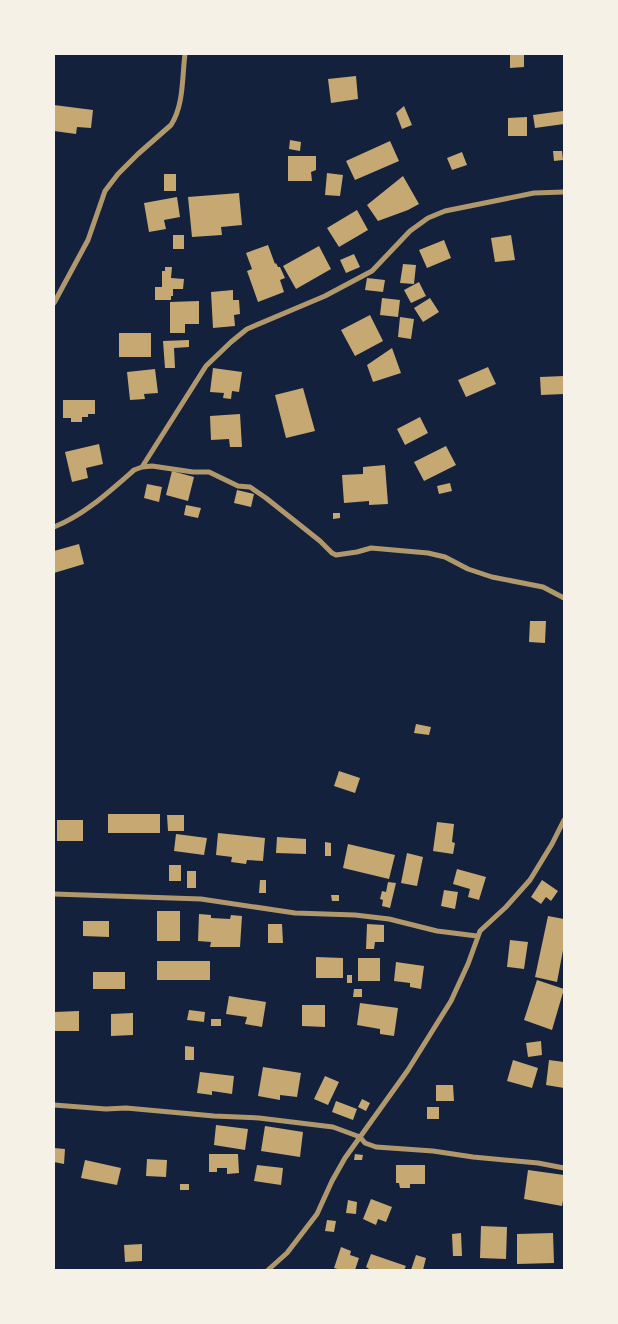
<svg xmlns="http://www.w3.org/2000/svg" width="618" height="1324" viewBox="0 0 618 1324" font-family="Signika,sans-serif">
<style>
.building{fill:#c6a872}
.lines{fill:none;stroke-linecap:round;stroke-linejoin:round}
.minor{stroke:#b1986c;stroke-width:5}
</style>
<rect width="100%" height="100%" fill="#14213d"/>
<path class="building" d="M510 54H524V67L510 68Z
M356 76 358 99 331 103 328 79Z
M54 105 93 110 91 128 77 127 76 134 54 131Z
M404 106 412 125 402 129 396 113Z
M563 111 564 124 535 128 533 115Z
M527 117V136H508V118Z
M290 140 301 142 300 151 289 149Z
M390 141 399 161 355 180 346 161Z
M553 151H562L563 160 554 161Z
M462 152 467 165 452 170 447 158Z
M288 156H316V170L311 172 312 181H288Z
M327 173 343 175 340 196 325 195Z
M164 174H176V191H164Z
M403 176 419 204 408 210 378 221 367 205Z
M239 193 242 225 221 227 222 235 192 237 188 197Z
M177 197 180 217 164 220 166 229 149 232 144 203Z
M357 210 368 230 339 247 327 228Z
M173 235H184V249H173Z
M511 235 515 260 495 262 491 238Z
M444 240 451 258 427 268 419 250Z
M268 245 275 264 276 263 278 267H280L285 278 280 280 284 292 258 302 247 271 252 269 246 253Z
M319 246 331 269 296 289 283 266Z
M354 254 360 267 346 273 340 260Z
M403 264 416 265 414 284 400 283Z
M165 267H172L171 278 184 279 183 289H173V296H171V300H155V287H162V271H165Z
M367 278 385 280 383 292 365 290Z
M419 282 426 296 411 303 404 290Z
M233 290V300H239L240 314 234 315 235 326 213 328 211 292Z
M382 298 400 300 398 317 380 315Z
M430 298 439 312 423 322 414 308Z
M199 301V324H185V333H170V302Z
M370 315 383 341 355 356 341 330Z
M400 317 414 319 411 339 398 337Z
M119 333H151V357H119Z
M189 340V347L174 348 175 368H165L163 341Z
M392 348 401 373 373 382 367 365Z
M488 367 496 384 466 397 458 380Z
M213 368 242 372 239 392 232 391 231 399 223 398 224 393 210 392Z
M155 369 158 393 144 394 145 399 130 400 127 372Z
M564 376V394L541 395 540 377Z
M303 388 315 431 286 438 275 395Z
M63 400H95V414H88V417H82V422H71V418H63Z
M240 414 242 447H230L229 439 211 440 210 416Z
M420 417 428 433 405 445 397 429Z
M99 444 103 464 86 468 88 478 72 482 65 452Z
M446 446 456 465 424 481 414 462Z
M385 465 388 504 369 505V501L344 503 342 475 363 474V467Z
M172 471 194 477 188 501 166 495Z
M450 483 452 491 439 494 437 486Z
M147 484 162 487 159 502 144 498Z
M237 490 254 494 251 507 234 503Z
M186 505 201 508 198 518 184 515Z
M333 513H340V518L333 519Z
M79 544 84 564 54 573V551Z
M530 621H546L545 643 529 642Z
M416 724 431 727 429 735 414 733Z
M339 771 360 778 355 793 334 786Z
M108 814H160V833H108Z
M167 815H184V831H168Z
M57 820H83V841H57Z
M437 822 454 824 452 842 455 843 453 854 433 851Z
M218 833 265 838 263 861 247 860 246 864 231 862 232 857 216 855Z
M176 834 207 838 204 855 174 851Z
M277 837 306 839V854L276 853Z
M325 842 331 843V856H325Z
M348 844 395 855 389 879 343 868Z
M407 853 423 857 417 886 401 883Z
M169 865H181V881H169Z
M457 869 486 877 479 900 468 897 470 889 453 884Z
M187 871H196V888H187Z
M260 880H266V893H259Z
M542 880 558 891 551 901 546 897 541 904 531 897Z
M388 882 396 883 390 908 382 906 383 900 380 899 382 891 386 892Z
M444 890 458 892 455 909 441 906Z
M331 895H339V901H332Z
M157 911H180V941H157Z
M199 914 211 915V918L230 919 231 915 242 916 240 947H210L211 942 198 941Z
M548 916 564 919V945L557 982 535 977Z
M83 921H109V937L83 936Z
M268 924H282L283 943H268Z
M367 924 384 925V942H375L374 949H366Z
M510 940 528 942 524 969 507 967Z
M316 957 343 958V978H316Z
M358 958H380V981H358Z
M157 961H210V980H157Z
M396 962 424 966 421 989 410 987V983L394 981Z
M93 972H125V989H93Z
M347 975H352V983H347Z
M537 980 564 989 552 1030 524 1020Z
M354 989H362V997H353Z
M229 996 266 1002 262 1027 245 1024 247 1017 226 1014Z
M360 1003 398 1008 394 1036 380 1034V1029L357 1025Z
M302 1005H325V1027L302 1026Z
M189 1010 205 1012 204 1022 187 1020Z
M79 1011V1031H54V1012Z
M133 1013V1035L111 1036V1014Z
M211 1019H221V1026H211Z
M541 1041 542 1055 528 1057 526 1043Z
M185 1046 194 1047V1060H185Z
M513 1060 538 1068 532 1088 507 1081Z
M549 1060 564 1062V1088L546 1085Z
M263 1067 301 1073 297 1097 280 1095V1100L258 1096Z
M200 1072 234 1076 232 1094 212 1091V1095L197 1093Z
M325 1076 339 1082 328 1105 314 1099Z
M436 1085H453L454 1101H436Z
M362 1099 370 1103 366 1111 358 1107Z
M336 1101 357 1109 353 1120 332 1112Z
M427 1107H439V1119H427Z
M216 1125 248 1129 245 1150 214 1145Z
M265 1126 303 1132 300 1157 261 1151Z
M54 1148 65 1149 64 1164 54 1162Z
M209 1154H238L239 1173 227 1174V1168H217V1172H209Z
M355 1154 363 1155 362 1160H354Z
M147 1159 167 1160 166 1177 146 1176Z
M85 1160 121 1168 117 1185 81 1178Z
M257 1165 283 1168 281 1185 254 1181Z
M396 1165H425V1184H410V1188H400L399 1183H396Z
M528 1170 564 1175V1195L562 1206 524 1199Z
M180 1184H189V1190H180Z
M371 1199 392 1207 386 1222 378 1219 376 1225 363 1219Z
M348 1200 357 1202 356 1214 346 1213Z
M327 1220 336 1221 334 1232 325 1231Z
M481 1226 507 1227 506 1259 480 1258Z
M461 1233 462 1256H453L452 1234Z
M553 1233 554 1263 517 1264V1234Z
M142 1244V1261L125 1262 124 1245Z
M341 1247 351 1251 350 1255 359 1258 355 1270H341L334 1268Z
M371 1254 406 1266 404 1270H371L366 1267Z
M416 1255 426 1258 423 1270H411Z"/>
<g class="lines">
<path class="minor" d="M54 303 88 240 105 191 118 174 138 154 171 125C184 105 182 77 185 54
M142 467 206 366 231 342 247 329 325 296 372 271 410 231 428 218 445 211 534 193 564 192
M54 527C84 515 109 492 134 470L142 467 152 466 193 472H209L238 486 250 487 266 498 320 541 332 553 336 555 357 552 371 548 428 553 445 557 468 569 492 577 543 587 564 598
M54 894 201 899 295 913 355 915 389 919 437 931 477 936
M54 1105 106 1109 126 1108 214 1116 259 1118 333 1127 360 1137 365 1143 376 1147 433 1151 473 1157 538 1163 564 1168
M268 1270 287 1253 317 1214 332 1181 345 1158 408 1070 451 1001 468 964 480 931 506 907 530 880 552 844 564 820"/>
</g>
<rect width="618" height="1324" fill="none" stroke="#f6f1e7" stroke-width="110"/>
</svg>
